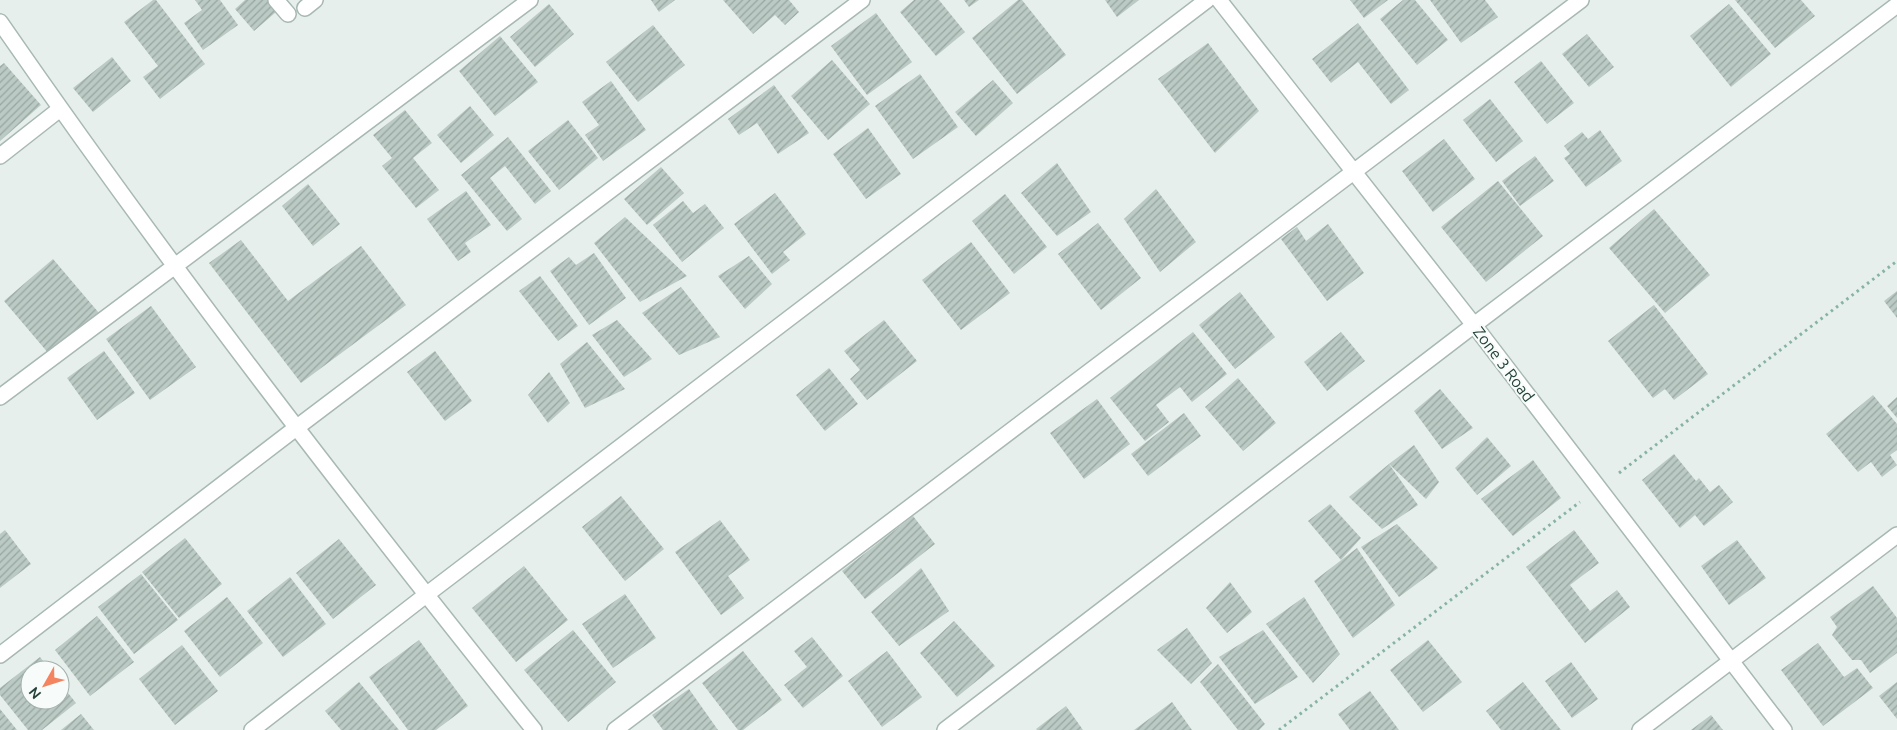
<svg xmlns="http://www.w3.org/2000/svg" width="1897" height="730" viewBox="0 0 1897 730" font-family="Ubuntu,sans-serif">
<style>
.building{fill:url(#building-hatch)}
.lines{fill:none;stroke-linecap:round;stroke-linejoin:round}
.pedestrian-casing{stroke:#a8b8b2;stroke-width:18}
.minor-casing{stroke:#a8b8b2;stroke-width:18}
.path{stroke:#86b3a5;stroke-width:3;stroke-dasharray:2.5 4;stroke-linecap:butt}
.pedestrian{stroke:#fff;stroke-width:15}
.minor{stroke:#fff;stroke-width:15}
.labels{text-anchor:middle;dominant-baseline:central;stroke-width:4;stroke-linejoin:round;paint-order:stroke}
.street-label{font-size:16px;fill:#24423a;stroke:#f7fbf9}
</style>
<defs>
<pattern id="building-hatch" width="6" height="6" patternUnits="userSpaceOnUse" patternTransform="scale(1.25)"><rect width="6" height="6" fill="#bbcac4"/><path d="M-1 1l2-2M0 6l6-6M5 7l2-2" fill="none" stroke="#98a6a0"/></pattern>
</defs>
<rect width="100%" height="100%" fill="#e6efeb"/>
<path class="building" d="M153 0H156L205 64 160 99 143 77 158 66 124 22Z
M195 0H220L238 25 203 50 184 23 202 10Z
M245 0H277L283 6 254 31 235 9Z
M651 0H675L659 12Z
M723 0H789L799 12 785 25 775 15 753 34Z
M914 0H939L965 32 936 56 900 12Z
M964 0H979L969 7Z
M1018 0H1022L1066 55 1017 94 972 38Z
M1105 0H1139L1117 17Z
M1350 0H1388L1364 18Z
M1403 0H1415L1448 40 1417 65 1380 19Z
M1430 0H1485L1498 17 1461 43Z
M1735 0H1801L1815 16 1775 48Z
M549 4 574 34 535 67 510 37Z
M1729 4 1771 54 1731 87 1690 36Z
M876 13 912 62 867 95 831 46Z
M1358 23 1409 90 1391 104 1358 62 1331 83 1312 59Z
M653 25 685 65 638 102 606 62Z
M1587 34 1614 67 1589 87 1562 54Z
M500 36 538 82 495 116 459 71Z
M1208 43 1259 111 1215 153 1158 79Z
M112 57 131 81 93 112 73 88Z
M832 60 870 104 828 140 791 96Z
M1541 61 1574 103 1547 124 1514 82Z
M4 63 41 105 0 141V66Z
M920 74 958 127 913 159 875 106Z
M993 80 1013 103 976 136 955 112Z
M611 81 646 130 603 161 585 135 599 125 582 102Z
M774 85 809 133 778 154 757 123 739 135 728 119Z
M1490 99 1523 141 1496 162 1463 120Z
M470 106 494 135 461 163 437 135Z
M405 110 432 143 413 158 439 190 416 208 382 166 392 158 373 135Z
M568 120 598 158 559 190 528 151Z
M868 128 901 174 866 199 833 154Z
M1600 130 1622 161 1586 187 1564 158 1570 154 1564 146 1582 132 1588 139Z
M508 137 551 191 535 204 505 166 490 178 522 219 507 231 461 175Z
M1444 139 1475 179 1433 212 1402 171Z
M1535 156 1554 181 1520 206 1502 181Z
M1057 163 1091 212 1057 236 1021 193Z
M661 167 684 193 647 225 624 199Z
M1498 181 1543 236 1486 282 1441 227Z
M308 184 340 224 313 246 282 206Z
M1156 189 1196 242 1160 272 1124 219Z
M466 191 491 225 465 243 471 252 458 261 427 219Z
M775 193 806 234 783 252 790 260 772 274 734 224Z
M1005 194 1047 247 1014 274 972 221Z
M683 201 693 213 705 204 724 228 682 262 653 225Z
M1654 209 1710 275 1665 313 1609 248Z
M625 217 687 276 640 302 594 243Z
M1098 223 1141 278 1101 310 1058 254Z
M1328 224 1364 273 1327 301 1281 239 1297 227 1306 241Z
M241 240 288 301 361 246 406 305 301 383 209 263Z
M971 242 1010 293 961 330 922 280Z
M594 253 626 298 589 325 550 271 569 257 576 265Z
M749 256 772 284 745 309 718 276Z
M53 259 99 313 49 354 4 301Z
M540 276 578 326 558 341 519 291Z
M681 287 720 337 679 355 642 313Z
M1897 291V318L1884 301Z
M1240 292 1275 337 1235 369 1199 325Z
M1654 305 1708 374 1674 400 1665 389 1653 398 1608 341Z
M151 306 196 367 150 400 106 339Z
M617 320 652 359 624 377 592 335Z
M884 320 917 361 867 400 850 379 860 370 844 351Z
M1193 332 1227 374 1192 402 1180 387 1156 405 1169 422 1145 441 1110 398Z
M1341 332 1365 361 1327 391 1304 362Z
M587 342 625 389 585 408 560 364Z
M104 351 135 393 97 420 67 378Z
M435 351 472 401 445 421 407 372Z
M829 368 858 404 825 431 796 395Z
M549 372 570 403 548 423 528 395Z
M1238 378 1276 423 1243 451 1205 407Z
M1440 389 1473 428 1442 449 1414 411Z
M1873 395 1897 424V450L1890 455 1897 465 1882 477 1871 462 1858 472 1826 434Z
M1897 397V418L1887 406Z
M1097 399 1130 444 1084 479 1050 433Z
M1184 413 1201 436 1148 476 1131 454Z
M1487 437 1511 466 1477 495 1455 468Z
M1414 445 1439 482 1426 499 1389 464Z
M1674 454 1696 481 1699 478 1710 492 1719 485 1733 502 1704 526 1695 515 1680 528 1642 480Z
M1533 460 1561 498 1513 536 1481 499Z
M1389 464 1418 505 1382 529 1349 497Z
M621 496 664 549 625 581 582 527Z
M1330 504 1361 538 1341 560 1308 521Z
M913 516 935 544 865 599 842 571Z
M720 520 750 560 728 576 744 598 721 615 675 552Z
M1397 524 1438 568 1399 597 1361 547Z
M5 530 31 564 0 588V534Z
M1574 530 1599 563 1570 585 1590 611 1617 590 1630 607 1585 643 1526 567Z
M185 538 222 584 179 618 142 572Z
M339 539 376 585 333 619 296 573Z
M1737 540 1766 578 1729 605 1701 566Z
M1357 548 1395 605 1353 638 1314 581Z
M524 566 568 620 516 662 472 608Z
M921 568 949 611 899 646 871 612Z
M141 574 178 620 134 654 98 607Z
M290 577 326 624 283 657 247 611Z
M1230 582 1252 612 1227 633 1206 608Z
M1873 586 1897 618V653L1870 673 1861 660H1852L1832 635 1837 627 1830 617Z
M625 594 656 638 613 668 582 624Z
M227 597 263 643 220 677 184 631Z
M1304 597 1340 654 1313 683 1266 624Z
M97 616 134 662 90 696 55 650Z
M954 621 995 666 957 697 920 653Z
M1187 628 1212 663 1191 684 1157 650Z
M573 630 616 682 568 722 524 670Z
M1263 630 1298 677 1255 704 1219 657Z
M812 637 843 676 803 708 784 685 807 667 794 651Z
M419 640 468 706 436 730H408L369 677Z
M1428 640 1462 682 1423 712 1390 670Z
M1818 643 1844 677 1857 668 1873 688 1823 726 1781 670Z
M182 645 218 691 175 725 139 679Z
M743 651 782 700 743 730H738L702 683Z
M887 651 922 697 882 727 848 681Z
M40 657 50 670H30V700H60V683L76 703 42 730H28L0 695V688Z
M1571 662 1598 699 1572 718 1545 681Z
M1218 664 1265 724 1259 730H1238L1200 682Z
M359 682 399 730H341L325 711Z
M1523 682 1561 730H1501L1486 711Z
M1897 682V719L1879 696Z
M689 689 718 730H663L652 715Z
M1370 691 1399 730H1350L1338 714Z
M1172 702 1192 730H1134Z
M1066 706 1083 730H1037L1036 729Z
M0 709 17 730H0Z
M81 714 94 730H61Z
M1711 715 1723 730H1691Z"/>
<g class="lines">
<g class="pedestrian-casing">
<path id="pedestrian" d="M276 0 288 14
M305 8 315 0"/>
</g>
<g class="minor-casing">
<path id="minor" d="M1219 0 1474 325 1784 730
M0 22C168 265 349 499 534 730
M0 156 60 109
M0 397 530 0
M0 655 296 428 862 0
M252 730 426 595 1207 0
M615 730 1581 0
M945 730 1474 325 1897 5
M1640 730 1897 535"/>
</g>
<path class="path" d="M1619 473 1897 261
M1279 730 1580 502"/>
<use href="#pedestrian" class="pedestrian"/>
<use href="#minor" class="minor"/>
</g>
<g class="labels">
<g class="street-label">
<text transform="translate(1504 364) rotate(53)">Zone 3 Road</text>
</g>
</g>
<g transform="translate(45 685) rotate(231)"><circle r="24" fill="#f7fbf9" stroke="#a3b1ad"/>
<path d="M0-4L9 19L0 12L-9 19Z" fill="#f4845f"/>
<text y="-8" font-size="14" font-weight="bold" text-anchor="middle" fill="#24423a">N</text>
</g>
</svg>
